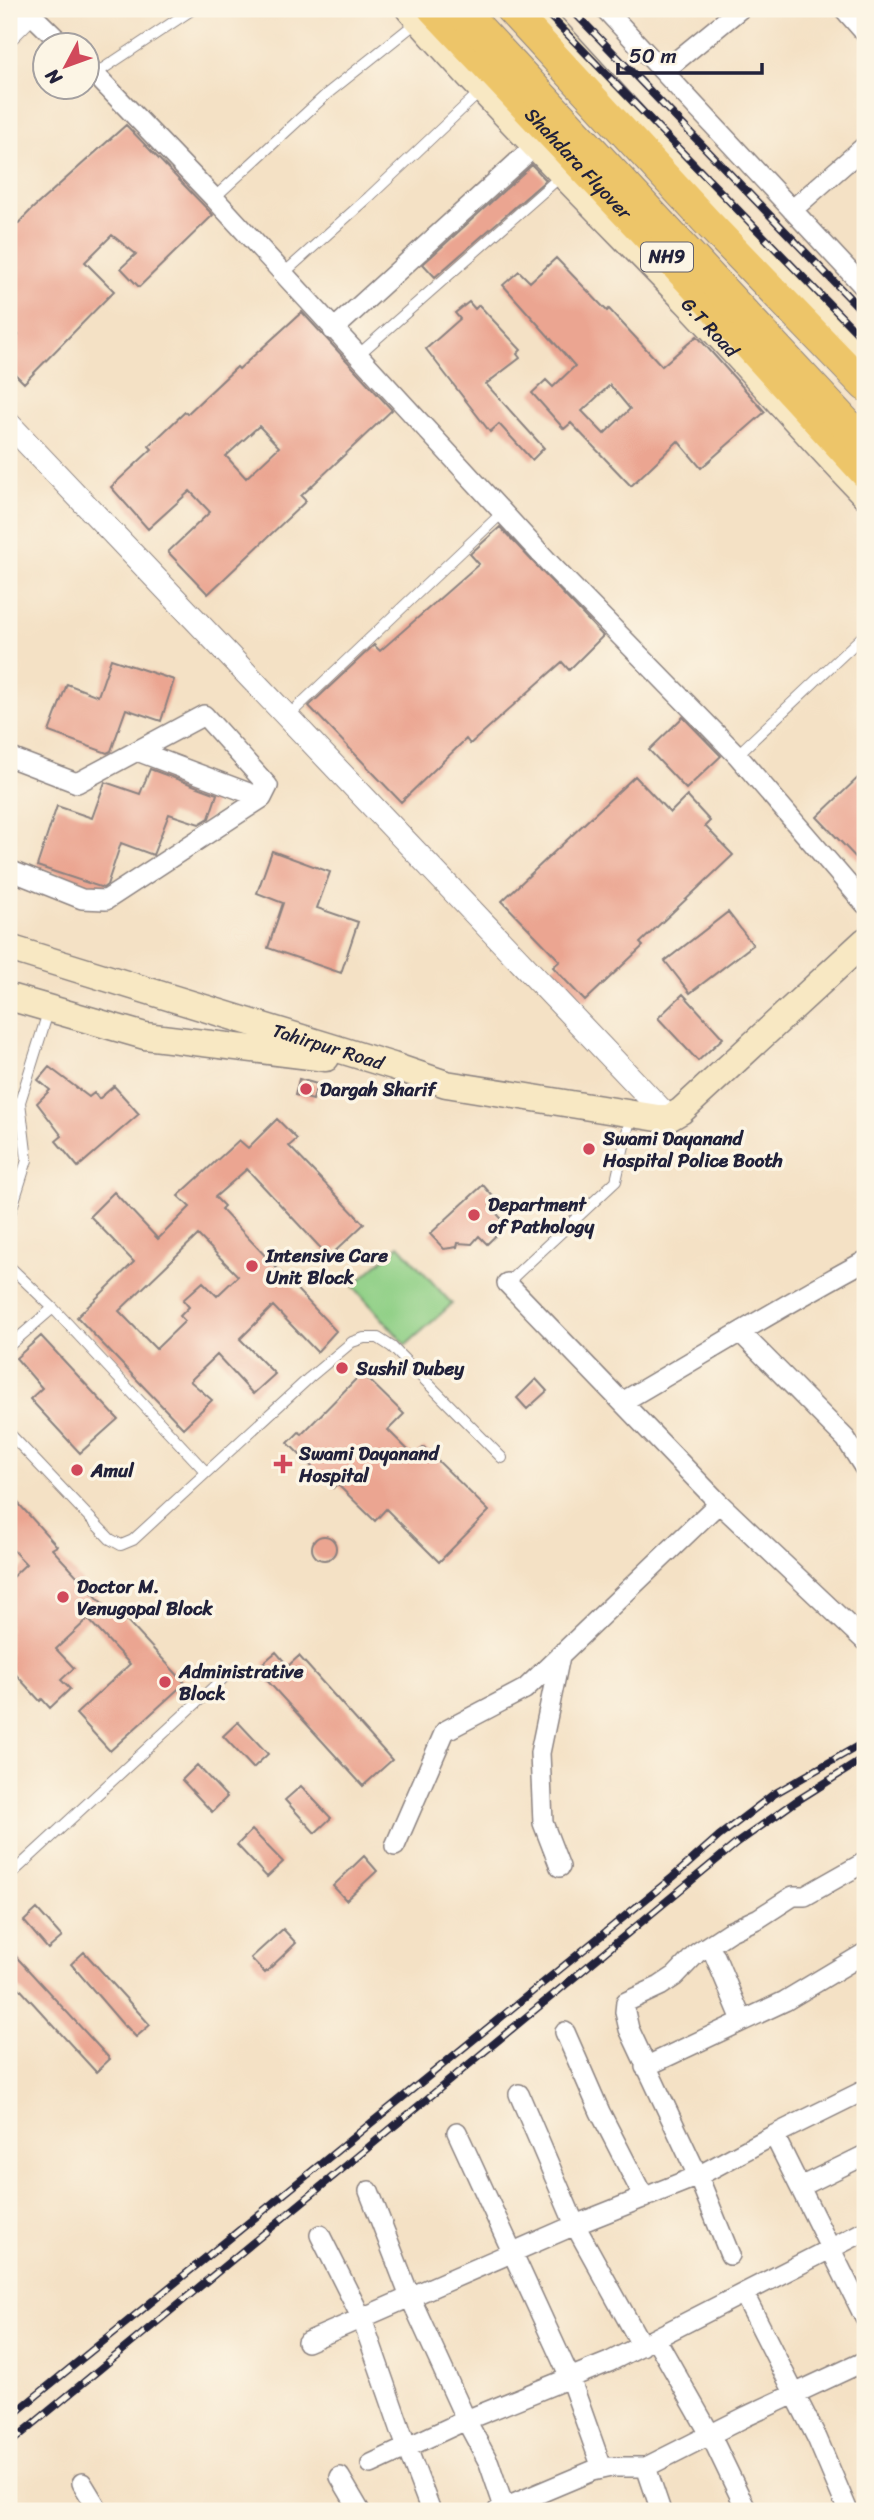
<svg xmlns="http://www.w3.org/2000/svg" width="874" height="2520" viewBox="0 0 874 2520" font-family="Sriracha,sans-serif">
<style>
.green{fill:#91d087;stroke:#5a7961;stroke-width:2}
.building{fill:#eba591;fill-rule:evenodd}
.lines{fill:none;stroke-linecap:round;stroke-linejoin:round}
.service-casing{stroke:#8b8280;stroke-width:12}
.minor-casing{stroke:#8b8280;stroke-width:22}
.tertiary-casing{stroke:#8b8280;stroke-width:25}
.secondary-casing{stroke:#8b8280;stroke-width:29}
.primary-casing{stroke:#8b8280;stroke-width:32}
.trunk-casing{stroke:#8b8280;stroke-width:34}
.service{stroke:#fff;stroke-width:10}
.minor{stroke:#fff;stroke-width:19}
.tertiary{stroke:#fff;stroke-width:23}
.secondary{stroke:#f8e8c3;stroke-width:26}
.primary{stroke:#edc569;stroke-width:30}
.trunk{stroke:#edc569;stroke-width:32}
.rail-casing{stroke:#22223b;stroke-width:8}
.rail{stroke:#fcf5e5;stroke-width:5;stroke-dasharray:16;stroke-linecap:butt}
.poi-dot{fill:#d1495b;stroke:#fcf5e5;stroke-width:2.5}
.labels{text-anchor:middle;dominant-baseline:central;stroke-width:7;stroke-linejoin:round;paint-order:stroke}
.shield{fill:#fcf5e5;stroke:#63616e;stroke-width:2}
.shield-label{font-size:18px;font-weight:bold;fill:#22223b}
.street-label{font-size:19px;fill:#22223b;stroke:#fcf5e5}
.poi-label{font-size:19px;font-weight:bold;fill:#22223b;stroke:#fcf5e5;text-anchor:start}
</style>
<rect width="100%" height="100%" fill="#fcf5e5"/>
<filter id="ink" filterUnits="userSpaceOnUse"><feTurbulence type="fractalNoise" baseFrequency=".0143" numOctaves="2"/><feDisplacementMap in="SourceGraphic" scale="14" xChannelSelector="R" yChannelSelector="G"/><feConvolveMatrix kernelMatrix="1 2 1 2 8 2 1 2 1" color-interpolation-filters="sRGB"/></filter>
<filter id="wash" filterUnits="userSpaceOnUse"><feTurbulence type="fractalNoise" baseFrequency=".00686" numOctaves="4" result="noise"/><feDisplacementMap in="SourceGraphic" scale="28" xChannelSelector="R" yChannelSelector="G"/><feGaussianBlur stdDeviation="1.57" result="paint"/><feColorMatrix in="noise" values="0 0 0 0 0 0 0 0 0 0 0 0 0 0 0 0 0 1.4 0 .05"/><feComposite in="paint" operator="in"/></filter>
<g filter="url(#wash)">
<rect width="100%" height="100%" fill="#f4e1c5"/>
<path class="green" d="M399 1245 452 1304 406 1345 353 1286Z"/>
<g id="blocks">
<path class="building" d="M126 125 213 215 139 287 121 268 136 254 112 235 85 262 114 291 24 383 9 368V344L18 335 9 326V233L32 209Z
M532 165 546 180 435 277 423 264Z
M556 258 607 311 609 309 662 366 697 336 765 412 701 468 678 441 631 486 571 423 564 429 532 393 546 380 553 387 575 366 503 285 519 271 530 282ZM610 385 630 409 604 434 582 411Z
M469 302 475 309 479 305 521 350 517 354 520 358 486 384 544 448 532 460 499 424 490 432 426 349 460 319 455 313Z
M302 312 392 410 301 496 306 501 208 594 168 552 210 512 190 491 148 529 111 487 152 449 149 446 185 412 187 414 237 367 239 369ZM259 426 279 447 246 478 226 456Z
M500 527 603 636 569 670 562 662 470 744 466 739 401 802 309 706 374 645 380 651 479 564 470 554Z
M111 659 174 680 161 721 126 709 111 751 107 753 49 732 67 684 98 696Z
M683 717 721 756 686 789 649 750Z
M150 769 217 794 209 818 199 824 169 814 153 855 121 843 107 885 103 888 37 866 57 806 92 818 105 782 140 794Z
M865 771V867L817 817Z
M635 776 670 813 687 796 710 821 705 826 733 855 640 943 643 946 585 1001 553 967 560 961 502 901Z
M272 851 330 872 317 908 358 922 341 973 268 948 283 903 257 893Z
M728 912 753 945 690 993 665 961Z
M683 994 723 1038 698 1061 658 1018Z
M49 1067 89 1097 94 1093 99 1099 114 1086 139 1114 78 1167 56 1141 62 1136 37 1103 50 1090 38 1080Z
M299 1079 317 1084 313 1100 295 1095Z
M277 1119 297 1139 289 1146 364 1224 329 1257 247 1169 215 1197 224 1206 221 1209 336 1331 317 1352 273 1306 240 1339 275 1374 253 1394 217 1355 190 1381 212 1400 183 1428 77 1317 134 1262 90 1216 114 1192 158 1239 190 1207 178 1196 239 1140 248 1148ZM198 1235 238 1276 217 1296 203 1282 183 1300 189 1307 180 1316 185 1321 156 1349 119 1311Z
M483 1185 496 1200 490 1206 507 1225 487 1244 479 1236 472 1244 458 1243 457 1247 444 1249 430 1234Z
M41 1336 118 1419 80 1453 30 1399 42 1388 16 1358Z
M362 1373 404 1414 388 1430 414 1456 424 1447 489 1511 439 1562 386 1509 375 1521 337 1484 333 1488 288 1443 299 1432 302 1434Z
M536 1379 547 1391 527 1409 517 1398Z
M9 1493 57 1546 52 1549 115 1617 120 1613 185 1683 110 1751 76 1714 130 1664 88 1619 56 1649 74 1668 61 1680 70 1689 50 1708 42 1699 40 1701 9 1667V1580L26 1564 9 1546Z
M312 1548a12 12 0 1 1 24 0a12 12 0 1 1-24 0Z
M276 1652 288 1666 299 1656 392 1760 363 1786 263 1676 270 1670 263 1663Z
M238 1722 268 1754 253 1768 223 1736Z
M197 1765 227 1797 212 1812 182 1780Z
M301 1786 331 1818 315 1833 285 1800Z
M252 1830 283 1862 267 1877 237 1845Z
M364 1856 377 1871 346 1900 333 1886Z
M37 1909 62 1937 48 1949 24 1921Z
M283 1929 296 1943 265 1973 251 1958Z
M9 1949 110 2059 96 2072 9 1977Z
M84 1952 150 2025 136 2037 126 2026 125 2027 71 1964Z"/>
</g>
</g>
<g filter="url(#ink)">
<use href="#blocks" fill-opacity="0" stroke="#8b8280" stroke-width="2"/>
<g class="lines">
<g class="service-casing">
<path id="service" d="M95 74 193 9
M214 198 328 93 417 22
M283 274 369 197 482 90
M357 356 561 176
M287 717 503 512
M737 755 865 634
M9 1217 27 1160 20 1102 49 1009
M9 1266 53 1308 206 1472
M507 1283 616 1181 631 1115
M9 1346 53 1308
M9 1433 110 1539 121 1545 133 1540 309 1378 352 1342 364 1338H378L392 1347 502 1458
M9 1876 231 1671"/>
</g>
<g class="minor-casing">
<path id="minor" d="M26 9 64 46
M605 9 865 288
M844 9 865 33
M88 67 214 198 552 566 737 755 865 904
M664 71 740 9
M792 210 865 146
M333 330 535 146
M137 751 262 798
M9 757 77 783 204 715 268 786 262 798 106 900 82 899 9 870
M741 1333 846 1439 865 1469
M622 1402C703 1355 783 1305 865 1261
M719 1503 865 1641
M395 1846 445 1731 525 1689 719 1503 507 1283
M560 1867 543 1823 540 1753 560 1656
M715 1956 742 2020
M565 2032 600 2112 644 2198
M645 2067 785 2001 865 1953
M519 2094 575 2225 642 2346
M457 2132 570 2378 602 2468
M774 2135 865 2318
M800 2187 865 2155
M369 2191 410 2297 466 2420 489 2463 504 2507
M320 2235 362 2319 407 2448 431 2511
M730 2255 698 2176 629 2029 625 2012 626 2002 660 1986 675 1976 697 1953 729 1932 759 1918 793 1896H805L865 1862
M744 2294 817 2438 848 2511
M656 2339 710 2434 747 2511
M307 2342 575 2225 698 2176 774 2135 865 2090
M371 2464 466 2420 609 2362 865 2231
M646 2467 661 2511
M340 2477 360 2511
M82 2483 99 2511
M497 2511 592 2471 611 2467H646L747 2416 865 2361"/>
</g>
<g class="tertiary-casing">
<path id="tertiary" d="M9 33 33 9
M9 424 669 1118"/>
</g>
<g class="secondary-casing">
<g id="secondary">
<path id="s1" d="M409 9C498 111 594 206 688 303 748 366 805 432 865 495"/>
<path d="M535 9 659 145 865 361"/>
<path id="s2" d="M9 948 393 1066 446 1084 658 1118H669L681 1111 865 941"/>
<path d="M9 997 145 1036 326 1058"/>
</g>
</g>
<g class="primary-casing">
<g id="primary">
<path id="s3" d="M433 9 676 266 865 473"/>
<path d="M510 9 707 222 865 386"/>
</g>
</g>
<g class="trunk-casing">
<path id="trunk" d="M460 9 865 444"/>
</g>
<use href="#service" class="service"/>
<use href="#minor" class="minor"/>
<use href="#tertiary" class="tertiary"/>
<use href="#secondary" class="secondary"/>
<use href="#primary" class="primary"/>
<use href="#trunk" class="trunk"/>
<g class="rail-casing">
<path id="rail" d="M543 9 865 341
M571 9 865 314
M9 2418 673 1877 719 1836 774 1794 865 1742
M9 2444 737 1843 795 1802 865 1758"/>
</g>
<use href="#rail" class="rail"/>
</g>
</g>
<g class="poi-dot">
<circle cx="306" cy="1089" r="7"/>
<circle cx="589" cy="1149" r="7"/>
<circle cx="474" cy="1215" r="7"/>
<circle cx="252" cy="1266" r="7"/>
<circle cx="342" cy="1368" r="7"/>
<path d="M279.5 1453.5h7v7h7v7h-7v7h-7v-7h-7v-7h7z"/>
<circle cx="77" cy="1470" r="7"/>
<circle cx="63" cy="1597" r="7"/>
<circle cx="165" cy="1682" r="7"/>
</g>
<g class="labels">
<rect class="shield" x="641" y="242.5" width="52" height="29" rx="5"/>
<g class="shield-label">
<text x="667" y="257">NH9</text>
</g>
<g class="street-label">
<text stroke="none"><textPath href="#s3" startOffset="212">Shahdara Flyover</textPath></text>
<text stroke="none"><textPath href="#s1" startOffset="438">G.T Road</textPath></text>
<text stroke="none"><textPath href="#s2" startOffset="334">Tahirpur Road</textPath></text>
</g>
<g class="poi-label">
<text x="320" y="1089">Dargah Sharif</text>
<text x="603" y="1138">Swami Dayanand<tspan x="603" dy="22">Hospital Police Booth</tspan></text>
<text x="488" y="1204">Department<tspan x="488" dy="22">of Pathology</tspan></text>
<text x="266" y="1255">Intensive Care<tspan x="266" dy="22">Unit Block</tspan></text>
<text x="356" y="1368">Sushil Dubey</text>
<text x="299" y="1453">Swami Dayanand<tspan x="299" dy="22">Hospital</tspan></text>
<text x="91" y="1470">Amul</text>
<text x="77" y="1586">Doctor M.<tspan x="77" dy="22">Venugopal Block</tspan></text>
<text x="179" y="1671">Administrative<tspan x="179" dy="22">Block</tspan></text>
</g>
</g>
<rect width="874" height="2520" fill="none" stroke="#fcf5e5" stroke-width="35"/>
<g transform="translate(66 66) rotate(229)"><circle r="33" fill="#fcf5e5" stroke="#a5a1a1" stroke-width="2"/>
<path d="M0-5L12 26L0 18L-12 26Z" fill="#d1495b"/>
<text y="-10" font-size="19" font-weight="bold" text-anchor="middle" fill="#22223b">N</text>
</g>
<path d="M618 63v10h144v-10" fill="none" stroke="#22223b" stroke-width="3.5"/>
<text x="629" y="63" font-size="21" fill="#22223b" stroke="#fcf5e5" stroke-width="5" paint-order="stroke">50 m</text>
</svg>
